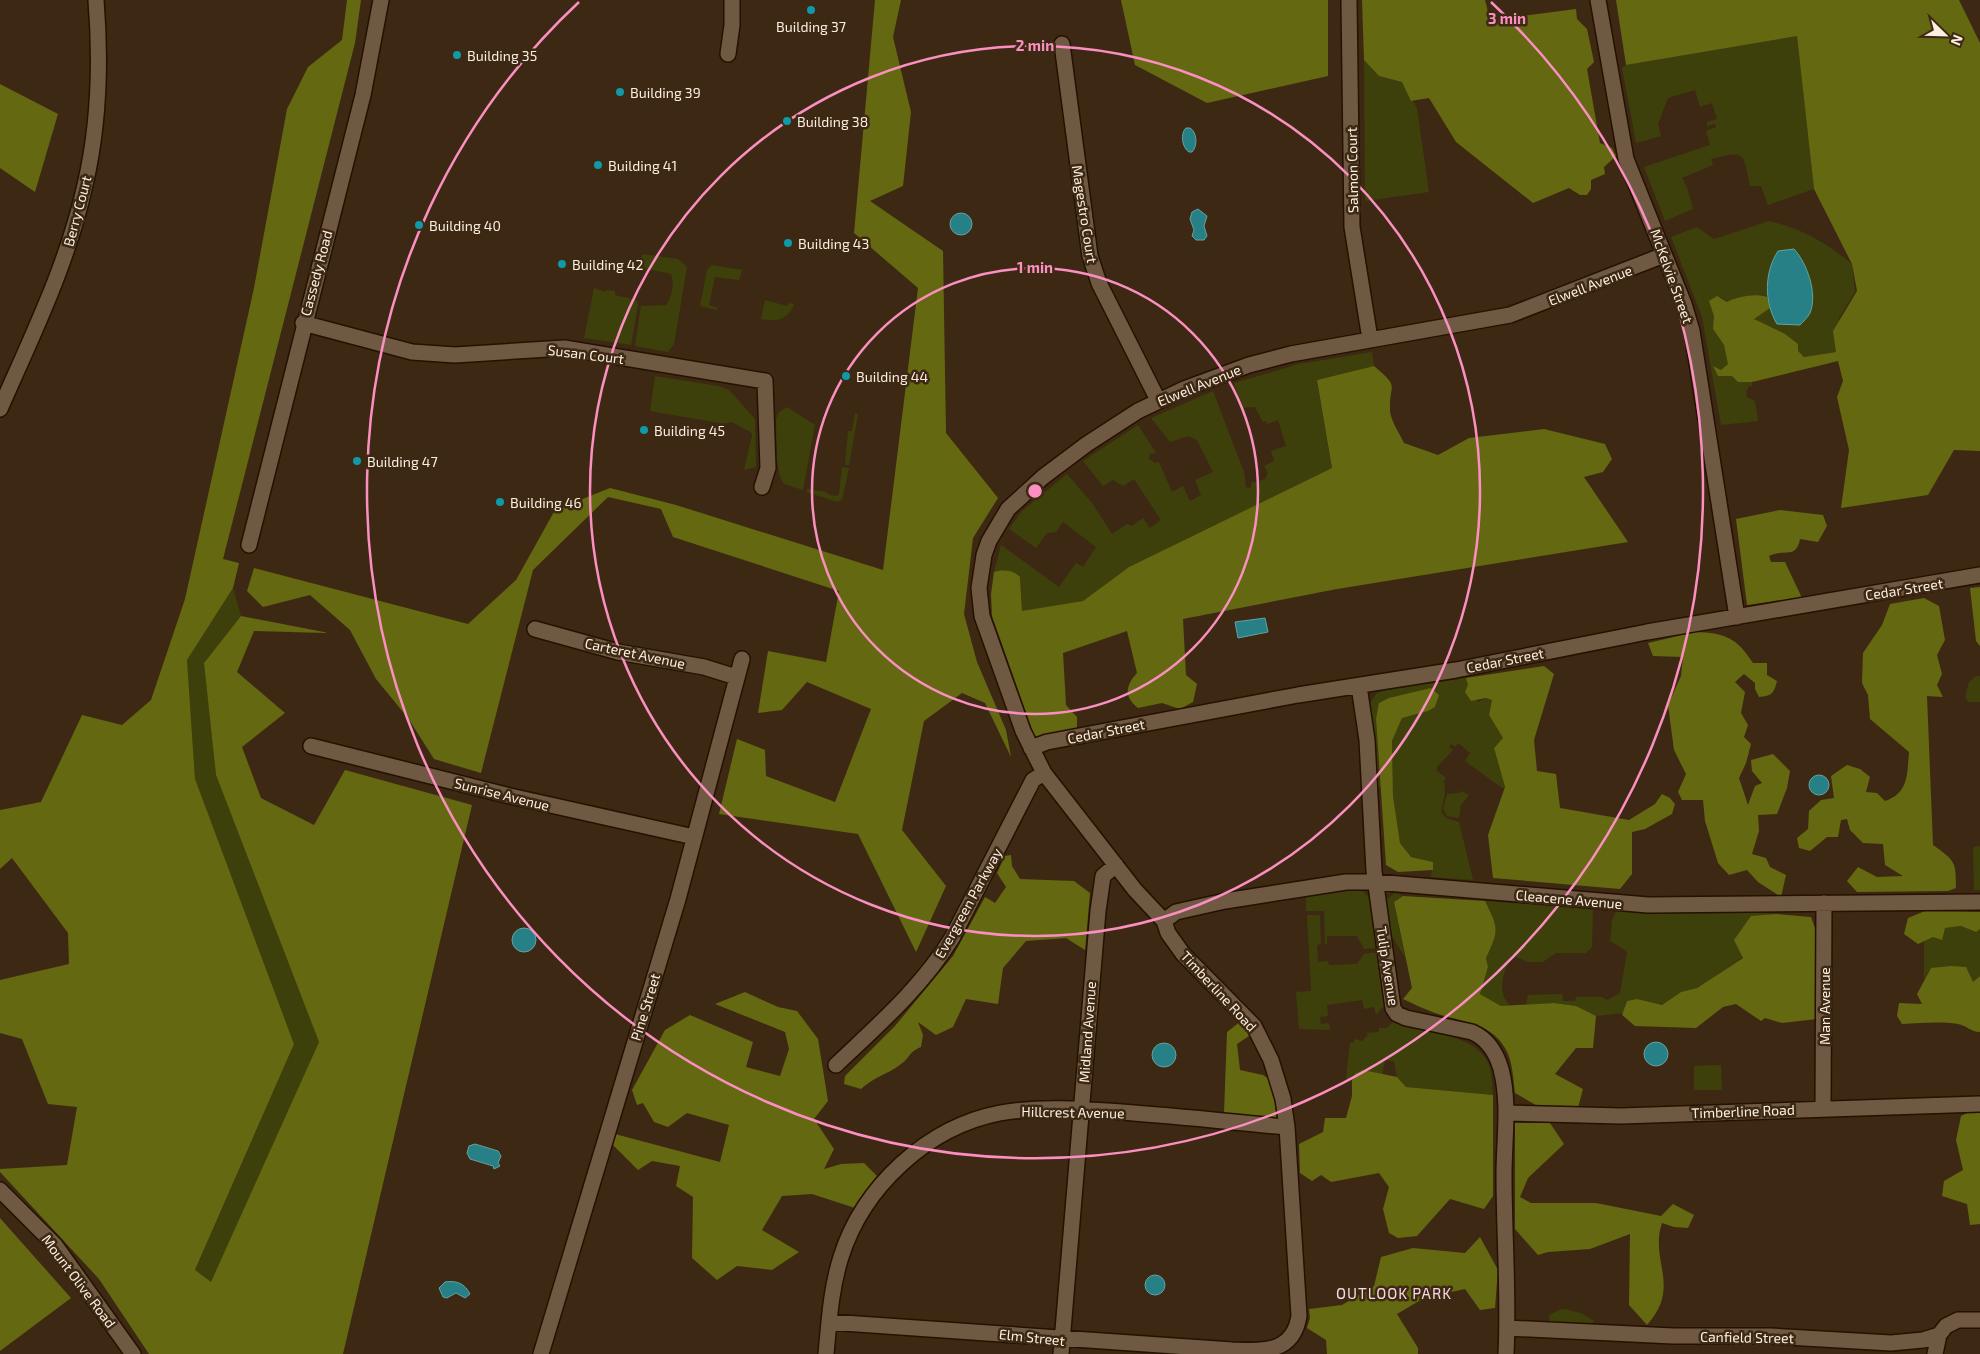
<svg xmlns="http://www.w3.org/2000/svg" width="1980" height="1354" viewBox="0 0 1980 1354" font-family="'Exo 2',sans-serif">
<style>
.green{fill:#3d400b}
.forest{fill:#646811}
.water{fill:#268086;stroke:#66a1a1}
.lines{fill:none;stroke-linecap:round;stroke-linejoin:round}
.minor-casing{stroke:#241100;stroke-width:18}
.minor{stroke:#705942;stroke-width:15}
.ring{fill:none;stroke:#fc8fc1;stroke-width:2.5}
.culture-dot{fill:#0f9aa8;stroke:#3d2913;stroke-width:2}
.labels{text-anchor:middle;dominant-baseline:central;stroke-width:5;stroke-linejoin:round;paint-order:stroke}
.poi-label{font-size:14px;fill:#fceee1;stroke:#3d2913;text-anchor:start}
.street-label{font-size:14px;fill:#fceee1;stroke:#3d2913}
.neighbourhood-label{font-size:15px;letter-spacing:1px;fill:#f8d7e4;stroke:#3d2913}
.centre{fill:#fc8fc1;stroke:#3d2913;stroke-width:2.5}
.ring-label{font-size:15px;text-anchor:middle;font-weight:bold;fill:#fc8fc1;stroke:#3d2913;stroke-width:5;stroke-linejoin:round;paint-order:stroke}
</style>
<rect width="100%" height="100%" fill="#3d2913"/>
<path class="green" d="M1797 36 1814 189 1768 205 1761 186H1750C1743 153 1746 150 1711 159L1713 165 1682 178 1687 187 1693 209 1665 221 1644 167 1710 145 1706 131 1716 127 1715 124 1707 126V122L1717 119 1712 103 1700 107 1695 90 1668 98 1658 124 1661 136 1636 143 1622 68 1626 65Z
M1364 60 1379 76 1402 82 1417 108 1429 192 1365 201Z
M1769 221C1803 229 1825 242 1852 264L1855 292 1839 318 1836 352 1804 357 1754 319 1764 311 1760 295C1748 298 1738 297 1727 302L1721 297 1713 329 1724 345 1729 364 1721 370 1713 366 1718 376H1732L1738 382H1752V387L1750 385 1746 391 1747 397 1755 401 1758 421 1721 425 1702 317 1671 237 1697 227 1714 239Z
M642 254 678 259 687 267 674 344 668 352 635 346 641 306 666 305C672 296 675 284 671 274L639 267Z
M712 265 742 270 739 280 715 277 709 305 718 308 717 310 700 306 707 270Z
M594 288 605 292 606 290 615 291V295L636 300 638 305 631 345 584 338Z
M765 300 787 306 790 303 794 304C788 320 777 322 761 319Z
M1372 352 1374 366 1317 380 1332 468 1129 567 1083 601 1022 612 1020 577 994 572 1001 545 1059 587 1076 563 1083 567 1096 547 1063 522 1056 532 1047 533 1036 548 1009 529 1022 511 1067 474 1092 503 1112 534 1127 524 1132 526 1143 518 1150 528 1161 520 1134 479 1123 486 1113 480 1103 486 1083 461 1138 425 1156 453 1150 454 1149 459 1155 463 1159 462 1172 492 1183 486 1190 501 1201 495 1195 480 1213 472 1197 440 1188 436 1170 442 1151 418 1213 391 1244 472 1246 487 1251 488V483L1265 479 1268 473 1264 466 1274 461 1271 451 1286 446 1278 420 1267 424 1266 421 1263 422 1255 407 1242 408 1234 383 1299 364Z
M655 376 718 386 729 390 755 419 756 467 744 470 752 436V433L732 422 725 424 650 411Z
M787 407 815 425 803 490 784 484 780 477 777 461 776 419 779 412Z
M855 413 858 414 849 465H845L848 431H852Z
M842 467 849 468 842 500 837 502 807 492V489L826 492 829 495 837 496 839 494Z
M233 588 241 616 204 663 216 775 319 1042 212 1283 195 1271 294 1044 195 780 187 660Z
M1976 676H1980V702H1968L1965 697 1969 682Z
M1466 678 1478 702 1486 698 1492 700 1489 715 1503 738 1494 748 1505 787 1502 788 1465 761 1470 753 1458 743 1455 747 1451 744 1449 747 1453 750 1452 751 1437 767V771L1446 778 1444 781 1445 793 1441 812 1446 818 1459 822 1473 880 1431 877 1433 862 1411 857 1400 843 1393 796 1392 741 1402 718 1428 711 1435 707 1439 695 1376 719 1380 787H1377L1370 703 1377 693 1385 690Z
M1461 791 1469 795 1461 805 1459 818 1447 816 1443 809 1447 794 1459 793Z
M1980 846V890H1974L1973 851 1974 847Z
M1347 889C1353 889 1361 889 1366 894 1375 902 1377 935 1379 948L1364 949 1357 936H1327V944H1325L1324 911H1306V895Z
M1395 893 1403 896 1394 902 1405 957 1389 932 1386 900Z
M1485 901 1593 909 1592 947 1586 953H1556L1543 962H1528L1512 955C1504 970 1495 993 1511 1006H1501L1480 994 1488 967 1486 958C1499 930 1499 929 1485 901Z
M1716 910 1776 914 1751 917 1743 957 1697 988 1681 992 1662 1005 1637 999 1627 1001 1623 1013 1596 1016 1576 1006 1554 1003 1526 1005 1528 995 1562 994 1563 1001H1575L1576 997H1602L1607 1000 1620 993 1627 953 1625 950 1610 941 1612 920 1616 912Z
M1307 915H1320L1321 944 1317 945 1318 962 1328 961 1329 965 1357 964 1364 954 1379 952 1386 1008 1383 1007 1376 1015 1374 1007 1364 1009 1362 1000 1327 1005 1328 1016 1320 1017 1321 1024 1329 1023 1330 1030 1299 1029 1296 992 1311 991Z
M1961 926 1976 932 1980 929V976L1974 982 1931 968 1924 979V941L1945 928Z
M1394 1021 1402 1026C1429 1033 1481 1035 1490 1068 1492 1076 1492 1086 1493 1095L1406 1087 1397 1077 1394 1061 1385 1060 1381 1082 1346 1079 1350 1043H1354V1039L1362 1041 1368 1035 1366 1033 1379 1032V1028H1387Z
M1721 1065 1722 1090H1694V1066Z
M1566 1309 1583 1314 1594 1321 1591 1324 1554 1323 1550 1321 1549 1315 1559 1310Z"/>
<path class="forest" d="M347 0H361L355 43 223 559 239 563 233 588 187 660 195 779 294 1044 195 1270 211 1282 319 1042 216 775 204 663 241 616 329 633 254 631 237 672 285 713 242 747 261 798 314 825 345 770 472 805 343 1354H149L99 1279 0 1172V1169L67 1165 77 1107 48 1104 22 1039 0 1033V980L69 964 68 933 12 858 0 869V810L41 802 82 715 122 725 151 700 185 599 254 288 287 109 308 67 342 40Z
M875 0H901L893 37 911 112 903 186 870 201 943 251 946 433 998 498 973 538 964 614 977 662 1006 730 1011 757 985 703 962 693 924 721 902 830 946 886 916 952 858 834 719 814 737 739 765 750 766 776 835 802 871 709 807 682 782 710 758 713 768 651 826 662 839 591 673 537 661 509 608 497 533 570 481 773 434 759 408 718 376 679 350 630 310 595 263 607 247 591 254 568 468 624 516 580 555 510 610 488 676 505 883 570 918 288 854 233Z
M1121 0H1328V76L1207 103 1135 65Z
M1362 0H1485L1490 20 1576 9 1577 19 1587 29 1594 62 1587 69 1600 143 1612 148 1616 156 1604 167 1605 174 1591 180V189L1587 195H1580L1569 188 1533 203 1456 142 1429 98 1411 101 1402 82 1379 76 1364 60Z
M1616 0H1959L1980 43V451L1954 450 1928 495 1841 508 1849 450 1837 397 1843 381 1838 361 1752 382H1738L1732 376H1718L1713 366 1721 370 1728 364 1724 345 1713 329 1714 316 1709 301 1717 296 1727 302C1737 297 1755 293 1767 297L1770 308 1754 319 1785 334 1798 344V351L1804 357 1836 352 1833 331 1857 291 1852 264 1814 189 1797 36 1626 65Z
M0 84 58 114 35 192 0 168Z
M1374 366C1401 389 1389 382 1390 410 1390 420 1400 434 1404 443L1438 455 1469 438 1544 429 1605 444 1612 459 1603 472 1584 477 1628 542 1337 589 1183 619 1186 675 1197 684 1193 702 1180 709 1162 703 1138 708C1124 697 1125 686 1137 673L1127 631 1063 653 1066 705 1077 717V729L1035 738 992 616 991 594 994 572C1002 569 1014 570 1020 577L1022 611 1083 601 1129 567 1332 468 1317 380Z
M1780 510 1823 515 1827 526 1818 542 1800 539C1796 560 1784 548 1769 556L1771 562H1785L1802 598 1747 605 1736 519Z
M1980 587V646L1976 641 1970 588Z
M1924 598 1939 606 1945 640 1937 655 1942 674 1937 685 1943 697 1927 696 1933 845C1955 861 1956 861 1956 888L1948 891 1857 892 1847 881 1858 867 1877 877 1903 876 1885 865 1883 844 1863 843 1850 830 1847 819 1841 820 1838 837H1827L1810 851 1799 848 1797 838 1808 829 1809 811 1821 800 1834 798 1831 776 1847 765 1860 769 1870 777 1866 792 1877 793 1885 801C1909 793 1907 774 1909 752L1870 719 1868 695 1862 683 1863 653 1882 625 1890 604Z
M1695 632C1725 633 1736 637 1753 663H1767V675L1777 681C1774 693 1772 696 1759 697L1755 689V683L1744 674 1735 682 1745 692 1741 713 1748 725 1744 737 1751 744 1746 763 1739 778 1748 805 1755 786 1762 783 1752 771 1751 760 1773 754 1790 771 1787 788 1777 814 1758 815 1759 831 1752 854 1766 858 1770 867 1786 875 1781 897 1758 882 1747 870 1729 875 1718 863 1705 821 1703 800H1682L1678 792 1686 774 1674 750 1668 705 1681 676 1683 657 1653 656 1648 643Z
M1544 666 1554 674 1534 740 1537 771 1556 774 1560 808 1629 820 1655 804 1662 794 1670 798 1675 804 1672 814 1645 829 1632 832V874L1620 889 1493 878 1488 835 1505 787 1494 748 1503 738 1489 715 1492 700 1486 698 1471 701 1465 692 1468 685 1466 678Z
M1431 688 1439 695 1435 707 1428 711 1402 718 1392 741 1393 796 1400 843 1411 857 1433 862V870L1398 872 1386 865 1376 719 1379 703 1389 698Z
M1011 855 1012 866 1020 879 1074 881 1090 893 1085 950 1066 938 1026 941 1003 968 998 1004 966 999 953 1027 936 1035 918 1022 923 1035 921 1047C907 1053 911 1057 901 1064 887 1075 875 1076 861 1089L844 1084 845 1076 895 1026 953 956 985 897 995 903 1006 887 997 873 1005 856Z
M1403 896 1485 901C1499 929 1499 930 1486 958L1488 967 1480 994 1501 1006 1554 1003 1576 1006 1596 1016 1593 1048H1576L1555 1074 1583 1089 1578 1108H1541L1515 1093C1513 1079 1513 1061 1505 1048 1490 1022 1461 1022 1435 1013 1424 1009 1414 1004 1403 999L1412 988 1394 902Z
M1925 911 1980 912V929L1976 932 1961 926 1945 928 1942 940 1933 937 1918 944 1904 934 1908 918Z
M1776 914 1811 917 1816 931 1817 1019 1782 1023 1765 1018 1761 1021 1736 1004 1723 1007 1696 1028 1635 1026 1622 1015 1627 1001 1637 999 1662 1005 1681 992 1697 988 1743 958 1734 940 1751 916Z
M1951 966 1966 967 1973 982 1980 976V1032C1971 1032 1966 1025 1958 1024 1940 1021 1921 1023 1902 1024L1897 1016 1899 1003 1922 1004 1917 994 1931 968Z
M745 992 778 1007 797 1011 818 1039 828 1101 814 1119 834 1149 824 1169 841 1164 864 1163 877 1176 855 1208 812 1194 782 1196 762 1230 799 1252 772 1270 737 1266 717 1280 692 1258 693 1197 676 1186 680 1166 652 1161 638 1170 612 1144 615 1134 720 1162 729 1125 687 1113 668 1127 654 1122 643 1103 637 1105 632 1090 665 1030 690 1015 753 1042 746 1067 780 1076 789 1049 785 1032 715 1004Z
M1241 1021 1252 1034 1237 1044 1240 1070 1263 1075 1272 1081 1277 1118 1224 1113 1227 1032Z
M1363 1070 1397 1077 1406 1087 1493 1095V1196L1484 1209 1450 1199 1417 1236 1398 1238 1389 1233 1383 1209 1389 1187 1379 1173 1331 1182 1321 1175 1312 1181 1300 1173 1299 1144 1323 1132 1325 1118H1346L1352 1096V1081L1355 1074Z
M1980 1111V1224L1970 1225 1967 1204 1942 1196 1944 1181 1963 1170 1956 1140 1961 1116 1969 1112Z
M1515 1123H1550L1564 1144 1528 1178 1520 1197 1531 1203H1596L1661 1216 1673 1204 1694 1215 1688 1228 1674 1227 1662 1223C1649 1261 1682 1286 1647 1325L1629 1305 1630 1234 1590 1249 1548 1252 1538 1255 1515 1229Z
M0 1218 71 1298 0 1351Z
M1480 1237 1498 1270 1495 1308 1480 1310 1465 1289 1424 1298 1397 1314 1418 1348V1354H1327L1326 1340 1307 1328 1310 1318 1309 1309 1342 1305 1374 1286 1381 1257 1413 1248 1465 1253Z"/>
<path class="water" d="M1186 128H1190C1197 132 1198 146 1192 152H1189C1182 148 1180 133 1186 128Z
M1198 209 1207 216 1204 226 1207 236 1204 240H1196L1192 236 1194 230 1190 219 1192 212Z
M950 224a11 11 0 1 1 22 0a11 11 0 1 1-22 0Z
M1794 249C1807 263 1818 294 1810 313 1808 317 1803 322 1800 325L1777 324C1764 302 1764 273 1778 251Z
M1265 618 1268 632 1238 638 1235 622Z
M1809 785a10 10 0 1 1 20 0a10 10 0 1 1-20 0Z
M512 940a12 12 0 1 1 24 0a12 12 0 1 1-24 0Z
M1644 1054a12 12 0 1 1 24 0a12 12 0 1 1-24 0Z
M1152 1055a12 12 0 1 1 24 0a12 12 0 1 1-24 0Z
M475 1144 498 1151 501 1156 498 1163 500 1166 494 1169 493 1166 470 1159 467 1153 469 1146Z
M1145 1285a10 10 0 1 1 20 0a10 10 0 1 1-20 0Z
M445 1282C457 1280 465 1284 470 1294L465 1298 456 1293 447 1298 443 1297 439 1288Z"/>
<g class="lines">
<g class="minor-casing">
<path id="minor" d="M1349 0 1352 227 1370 339
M1598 0 1626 159 1684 304 1692 331 1737 617
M1062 44 1090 256 1099 283 1158 400
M728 54 732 25V0
M303 323 412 352 455 355 564 348 765 381 768 468 762 487
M0 409C32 336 68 263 85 185 99 125 101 62 96 0
M249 545 363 95 381 0
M535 629 618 652 704 667 736 677
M1359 686 1367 740 1374 871 1393 1008 1397 1014 1406 1018 1472 1032C1488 1039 1496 1052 1501 1069 1510 1103 1504 1140 1504 1175 1504 1235 1509 1294 1506 1354
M311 746 510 796 694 837
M1031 748 1047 742 1298 695 1456 670 1647 632 1980 575
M1164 921 1176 912 1225 901 1346 882H1375L1648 905 1980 902
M836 1065C878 1025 921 988 952 938L1033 780 1044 773
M1823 1108 1824 903
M1506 1113 1621 1116 1980 1104
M0 1190 55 1245 133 1354
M829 1322 1232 1350C1262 1351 1293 1354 1299 1316L1287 1127 1283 1099 1271 1060 1254 1026 1183 954 1168 933 1164 921 1135 890 1044 773 1023 731 982 616 979 588 984 555 989 541 1008 509 1043 477 1087 444 1138 411 1184 389 1249 365 1291 354 1510 315 1664 255
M1507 1328 1673 1336H1770L1891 1343 1923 1340 1939 1335 1946 1326 1958 1320H1980
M541 1354 678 899 742 659
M826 1354C829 1322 831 1288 841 1257 863 1187 927 1127 1000 1113 1040 1106 1081 1109 1121 1112 1177 1116 1232 1122 1287 1127
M1061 1354 1098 911 1103 876 1116 865
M1935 1354 1939 1335"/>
</g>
<use href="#minor" class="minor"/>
</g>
<g class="ring">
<circle cx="1035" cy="491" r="223"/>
<circle cx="1035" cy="491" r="445"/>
<path d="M1491 2A668 668 0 1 1 579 2"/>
</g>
<g class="culture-dot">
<circle cx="811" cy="10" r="5"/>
<circle cx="457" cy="55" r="5"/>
<circle cx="620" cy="92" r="5"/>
<circle cx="787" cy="121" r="5"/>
<circle cx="598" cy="165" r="5"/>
<circle cx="419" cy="225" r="5"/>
<circle cx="788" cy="243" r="5"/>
<circle cx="562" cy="264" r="5"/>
<circle cx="846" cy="376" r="5"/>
<circle cx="644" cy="430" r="5"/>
<circle cx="357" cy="461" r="5"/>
<circle cx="500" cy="502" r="5"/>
</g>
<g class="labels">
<g class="poi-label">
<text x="811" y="26" text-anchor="middle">Building 37</text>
<text x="467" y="55">Building 35</text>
<text x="630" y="92">Building 39</text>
<text x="797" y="121">Building 38</text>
<text x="608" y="165">Building 41</text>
<text x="429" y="225">Building 40</text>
<text x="798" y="243">Building 43</text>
<text x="572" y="264">Building 42</text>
<text x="856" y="376">Building 44</text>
<text x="654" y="430">Building 45</text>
<text x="367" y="461">Building 47</text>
<text x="510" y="502">Building 46</text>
</g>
<g class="street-label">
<text transform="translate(1352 170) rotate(-91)">Salmon Court</text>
<text transform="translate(77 211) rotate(-75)">Berry Court</text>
<text transform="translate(1085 214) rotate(81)">Magestro Court</text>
<text transform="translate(316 273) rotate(-75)">Cassedy Road</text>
<text transform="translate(1672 276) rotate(70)">McKelvie Street</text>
<text transform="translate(1590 285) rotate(-21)">Elwell Avenue</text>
<text transform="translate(586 354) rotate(7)">Susan Court</text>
<text transform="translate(1199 385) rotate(-22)">Elwell Avenue</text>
<text transform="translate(1904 589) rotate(-9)">Cedar Street</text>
<text transform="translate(635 653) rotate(12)">Carteret Avenue</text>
<text transform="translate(1505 660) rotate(-11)">Cedar Street</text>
<text transform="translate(1106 731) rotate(-11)">Cedar Street</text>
<text transform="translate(502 794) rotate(14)">Sunrise Avenue</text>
<text transform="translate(1569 899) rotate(5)">Cleacene Avenue</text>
<text transform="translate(968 903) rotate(-61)">Evergreen Parkway</text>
<text transform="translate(1388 966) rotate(81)">Tulip Avenue</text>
<text transform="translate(1219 991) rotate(47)">Timberline Road</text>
<text transform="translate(1824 1006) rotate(-90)">Man Avenue</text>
<text transform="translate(645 1007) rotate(-73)">Pine Street</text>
<text transform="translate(1087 1032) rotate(-86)">Midland Avenue</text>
<text transform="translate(1743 1111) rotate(-2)">Timberline Road</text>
<text transform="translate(1073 1112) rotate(1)">Hillcrest Avenue</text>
<text transform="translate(79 1281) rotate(53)">Mount Olive Road</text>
<text transform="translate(1032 1337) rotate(6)">Elm Street</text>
<text transform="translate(1747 1337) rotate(1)">Canfield Street</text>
</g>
<g class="neighbourhood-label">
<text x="1394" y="1293">OUTLOOK PARK</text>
</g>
</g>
<circle cx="1035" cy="491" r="8" class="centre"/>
<g class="ring-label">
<text x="1507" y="24">3 min</text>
<text x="1035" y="51">2 min</text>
<text x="1035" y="273">1 min</text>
</g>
<g transform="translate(1945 35) rotate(113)" stroke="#3d2913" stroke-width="4" paint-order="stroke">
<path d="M0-4L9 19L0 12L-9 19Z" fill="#fceee1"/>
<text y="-8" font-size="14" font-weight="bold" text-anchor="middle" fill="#fceee1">N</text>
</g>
</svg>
